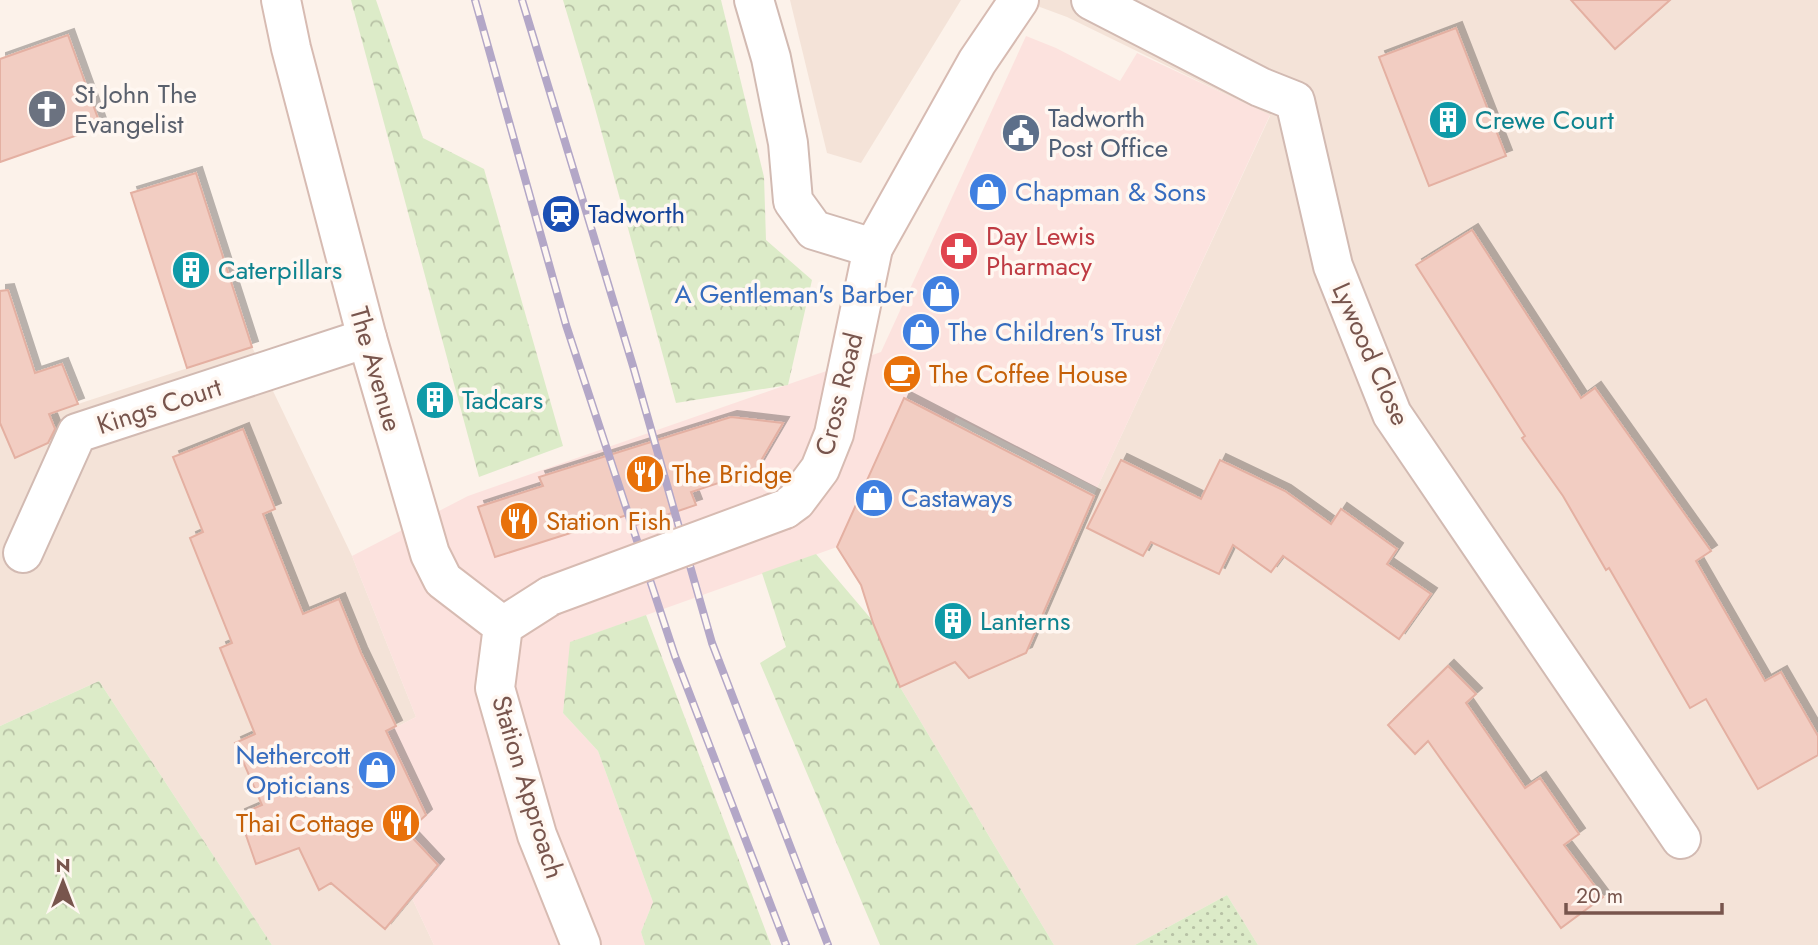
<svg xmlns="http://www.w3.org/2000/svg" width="1818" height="945" viewBox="0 0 1818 945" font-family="Jost,sans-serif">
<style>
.residential{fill:#f4e3d8}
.commercial{fill:#fce2de}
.forest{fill:url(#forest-crowns)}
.park{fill:url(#park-dots)}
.building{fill:#f2cdc2;stroke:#e4b0a2;stroke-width:2;filter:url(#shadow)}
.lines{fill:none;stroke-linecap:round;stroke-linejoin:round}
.street-casing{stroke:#d2bab2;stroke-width:42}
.secondary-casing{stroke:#d7bbb2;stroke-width:42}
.street{stroke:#fff;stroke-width:38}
.secondary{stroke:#fff;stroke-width:38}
.rail-casing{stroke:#b3a7c7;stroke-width:8}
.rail{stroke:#fff7f1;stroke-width:5;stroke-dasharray:16;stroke-linecap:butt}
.secondary-bridge-casing{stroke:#d7bbb2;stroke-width:42;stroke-linecap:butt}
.secondary-bridge{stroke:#fff;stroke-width:38}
.labels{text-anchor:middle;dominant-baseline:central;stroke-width:7;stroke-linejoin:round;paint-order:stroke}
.worship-label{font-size:26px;fill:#5b616d;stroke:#fff7f1;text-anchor:start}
.service-label{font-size:26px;fill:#4e5e75;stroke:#fff7f1;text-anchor:start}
.culture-label{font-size:26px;fill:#0d838f;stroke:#fff7f1;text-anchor:start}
.shop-label{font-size:26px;fill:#366cbe;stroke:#fff7f1;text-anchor:start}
.transit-label{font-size:26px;fill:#164399;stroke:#fff7f1;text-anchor:start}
.health-label{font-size:26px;fill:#be3a42;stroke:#fff7f1;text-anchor:start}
.street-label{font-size:26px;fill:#78554d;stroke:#fff7f1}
.food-label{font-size:26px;fill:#c56008;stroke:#fff7f1;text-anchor:start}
</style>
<defs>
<pattern id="forest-crowns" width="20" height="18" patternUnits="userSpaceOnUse" patternTransform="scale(1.75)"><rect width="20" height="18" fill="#dcebc8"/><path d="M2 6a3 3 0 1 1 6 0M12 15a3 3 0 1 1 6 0" fill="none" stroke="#b7c1a5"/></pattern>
<pattern id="park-dots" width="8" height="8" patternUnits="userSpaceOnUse" patternTransform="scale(1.75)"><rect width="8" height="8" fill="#dcebc8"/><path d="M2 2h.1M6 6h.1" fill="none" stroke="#b7c1a5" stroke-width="1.8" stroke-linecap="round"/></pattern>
<filter id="shadow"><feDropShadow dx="6" dy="-6" stdDeviation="0" flood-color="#0004"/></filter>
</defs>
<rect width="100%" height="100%" fill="#fcf2ea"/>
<path class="residential" d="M790 0H961L861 163 827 153Z
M1021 0H1818V945H1258L1227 895 1135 945H1054L900 687 872 620 892 611 1031 642 1097 488 1270 116 1067 17Z
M252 347 352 556 416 717 344 754 434 945H272L99 681 0 726V385L78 404Z"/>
<path class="commercial" d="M1026 36 1056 48 1120 81 1137 53 1270 115 1097 488 956 417 861 585 837 547 571 642 563 713 598 751 653 902 641 932 645 945H434L344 754 416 717 352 556 468 496 881 352Z"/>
<path class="forest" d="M351 0H376L423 138 484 169 563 446 479 477Z
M563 0H721L764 177 766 240 812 280 788 385 676 403 593 101Z
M816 554 872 620 900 687 1054 945H880L760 663 786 647 762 573Z
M646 615 771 945H645L641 932 653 902 598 751 563 713 570 642Z
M99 681 272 945H0V726Z"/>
<path class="park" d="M1227 895 1258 945H1135Z"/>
<path class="building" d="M1571 0H1670L1615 49Z
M1456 28 1506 156 1429 186 1379 57Z
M68 35 101 127 0 162V59Z
M196 173 252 347 187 368 131 193Z
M1472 230 1581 398 1595 388 1711 551 1696 561 1765 681 1781 672 1818 736V755L1758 789 1706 699 1690 708 1609 568 1606 570 1563 496 1522 438 1525 436 1416 265Z
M8 290 35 373 62 364 78 404 49 414 55 429 48 443 15 458 0 423V291Z
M904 398 1094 496 1026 653 969 678 955 662 900 687 873 623 861 585 837 547Z
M731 417 783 423 755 471 691 492 696 505 630 527 627 515 495 557 478 507 543 486 539 477Z
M243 429 275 509 263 514 303 614 339 599 361 653 396 726 386 731 426 815 407 832 438 865 385 929 331 883 319 890 299 848 256 864 239 815 262 805 235 743 255 734 220 648 232 643 190 538 203 532 173 457Z
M1121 460 1201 499 1220 460 1285 491 1331 524 1341 509 1397 549 1387 564 1431 594 1399 639 1283 556 1271 572 1233 545 1219 574 1151 542 1143 556 1087 528Z
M1448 666 1476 694 1466 703 1525 788 1540 778 1579 834 1564 845 1603 897 1561 928 1428 741 1415 754 1388 725Z"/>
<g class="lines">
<g class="street-casing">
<path id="street" d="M754 0 771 58 788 143 793 201 814 230 873 248
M1091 0 1260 87 1295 101 1333 266 1392 414 1681 839
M23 553 77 433 367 338"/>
</g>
<g class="secondary-casing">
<path id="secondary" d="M281 0 291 48 367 338 430 554 443 580 503 626
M785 509 796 501 820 469 834 434 873 248 977 62 1019 0
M503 626 495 688 537 835 581 945
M503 626 550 596"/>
</g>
<use href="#street" class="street"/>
<use href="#secondary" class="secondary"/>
<g class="rail-casing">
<path id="rail" d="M475 0 566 325 675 656 786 945
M522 0 633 366 712 643 828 945"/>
</g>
<use href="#rail" class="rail"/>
<g class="secondary-bridge-casing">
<path id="secondary-bridge" d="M550 596 785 509"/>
</g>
<use href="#secondary-bridge" class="secondary-bridge"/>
</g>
<defs>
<g id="church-disc" transform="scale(2.0125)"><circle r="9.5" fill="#6b7280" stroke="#fff7f1"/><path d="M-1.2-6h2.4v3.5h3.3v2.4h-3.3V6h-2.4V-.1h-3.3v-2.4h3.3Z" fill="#fff"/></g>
<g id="building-disc" transform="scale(2.0125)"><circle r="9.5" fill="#0f9aa8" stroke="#fff7f1"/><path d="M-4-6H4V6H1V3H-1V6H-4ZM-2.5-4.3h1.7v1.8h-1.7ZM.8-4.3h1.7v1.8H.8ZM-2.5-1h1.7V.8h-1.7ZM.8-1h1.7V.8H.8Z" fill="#fff"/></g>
<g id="civic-disc" transform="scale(2.0125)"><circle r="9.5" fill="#5c6f8a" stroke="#fff7f1"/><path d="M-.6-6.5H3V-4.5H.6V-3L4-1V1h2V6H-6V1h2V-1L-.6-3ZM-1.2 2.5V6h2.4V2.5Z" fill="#fff"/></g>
<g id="shop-disc" transform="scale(2.0125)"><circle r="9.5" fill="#3f7fe0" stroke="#fff7f1"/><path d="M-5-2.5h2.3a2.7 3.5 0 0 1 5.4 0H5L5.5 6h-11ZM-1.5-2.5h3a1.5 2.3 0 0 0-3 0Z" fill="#fff"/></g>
<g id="station-disc" transform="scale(2.0125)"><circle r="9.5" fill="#1a4fb4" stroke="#fff7f1"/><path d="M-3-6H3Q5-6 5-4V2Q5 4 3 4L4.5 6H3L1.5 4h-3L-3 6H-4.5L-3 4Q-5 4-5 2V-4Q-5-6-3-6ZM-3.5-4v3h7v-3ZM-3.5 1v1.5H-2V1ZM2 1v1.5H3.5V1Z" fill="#fff"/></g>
<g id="pharmacy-disc" transform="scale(2.0125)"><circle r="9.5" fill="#e0444e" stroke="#fff7f1"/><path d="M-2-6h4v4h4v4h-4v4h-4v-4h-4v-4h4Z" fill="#fff"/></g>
<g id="cafe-disc" transform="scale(2.0125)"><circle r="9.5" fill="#e8710a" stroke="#fff7f1"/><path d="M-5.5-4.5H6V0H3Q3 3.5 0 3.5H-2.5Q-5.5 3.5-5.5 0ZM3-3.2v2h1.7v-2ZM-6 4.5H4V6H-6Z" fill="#fff"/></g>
<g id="restaurant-disc" transform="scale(2.0125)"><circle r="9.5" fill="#e8710a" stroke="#fff7f1"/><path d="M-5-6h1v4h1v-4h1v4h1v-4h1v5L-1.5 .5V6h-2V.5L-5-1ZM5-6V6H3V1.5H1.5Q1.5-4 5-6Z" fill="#fff"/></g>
</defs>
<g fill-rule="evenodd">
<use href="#church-disc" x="47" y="109"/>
<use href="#building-disc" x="1448" y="120"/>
<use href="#civic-disc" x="1021" y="133"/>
<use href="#shop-disc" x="988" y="192"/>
<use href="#station-disc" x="561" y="214"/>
<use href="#pharmacy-disc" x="959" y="251"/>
<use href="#building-disc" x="191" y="270"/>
<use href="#shop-disc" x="941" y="294"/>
<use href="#shop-disc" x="921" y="332"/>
<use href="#cafe-disc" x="902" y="374"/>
<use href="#building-disc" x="435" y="400"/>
<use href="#restaurant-disc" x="645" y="474"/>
<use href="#shop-disc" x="874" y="498"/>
<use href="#restaurant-disc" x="519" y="521"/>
<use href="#building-disc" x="953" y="621"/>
<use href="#shop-disc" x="377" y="770"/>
<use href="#restaurant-disc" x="401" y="823"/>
</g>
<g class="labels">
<g class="worship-label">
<text x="74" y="94">St John The<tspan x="74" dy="30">Evangelist</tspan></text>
</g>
<g class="service-label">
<text x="1048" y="118">Tadworth<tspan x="1048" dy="30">Post Office</tspan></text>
</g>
<g class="culture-label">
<text x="1475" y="120">Crewe Court</text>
<text x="218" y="270">Caterpillars</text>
<text x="462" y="400">Tadcars</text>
<text x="980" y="621">Lanterns</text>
</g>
<g class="shop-label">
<text x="1015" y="192">Chapman &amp; Sons</text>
<text x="914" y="294" text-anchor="end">A Gentleman's Barber</text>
<text x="948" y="332">The Children's Trust</text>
<text x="901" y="498">Castaways</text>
<text x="350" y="755" text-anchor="end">Nethercott<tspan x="350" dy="30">Opticians</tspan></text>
</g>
<g class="transit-label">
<text x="588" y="214">Tadworth</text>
</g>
<g class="health-label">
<text x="986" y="236">Day Lewis<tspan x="986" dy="30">Pharmacy</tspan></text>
</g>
<g class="street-label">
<text transform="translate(1371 354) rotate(66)">Lywood Close</text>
<text transform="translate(376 369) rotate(74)">The Avenue</text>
<text transform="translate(839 394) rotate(-76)">Cross Road</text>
<text transform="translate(159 406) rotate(-18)">Kings Court</text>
<text transform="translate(528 787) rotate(73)">Station Approach</text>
</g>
<g class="food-label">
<text x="929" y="374">The Coffee House</text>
<text x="672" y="474">The Bridge</text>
<text x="546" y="521">Station Fish</text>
<text x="374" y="823" text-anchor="end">Thai Cottage</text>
</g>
</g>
<g transform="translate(63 882)" stroke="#fff7f1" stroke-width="5" paint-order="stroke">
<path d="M0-5L12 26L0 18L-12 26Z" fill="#78554d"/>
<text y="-10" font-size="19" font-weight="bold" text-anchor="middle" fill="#78554d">N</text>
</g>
<path d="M1566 903v10h156v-10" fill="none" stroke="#78554d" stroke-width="3.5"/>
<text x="1576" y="903" font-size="21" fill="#78554d" stroke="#fff7f1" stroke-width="5" paint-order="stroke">20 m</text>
</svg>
